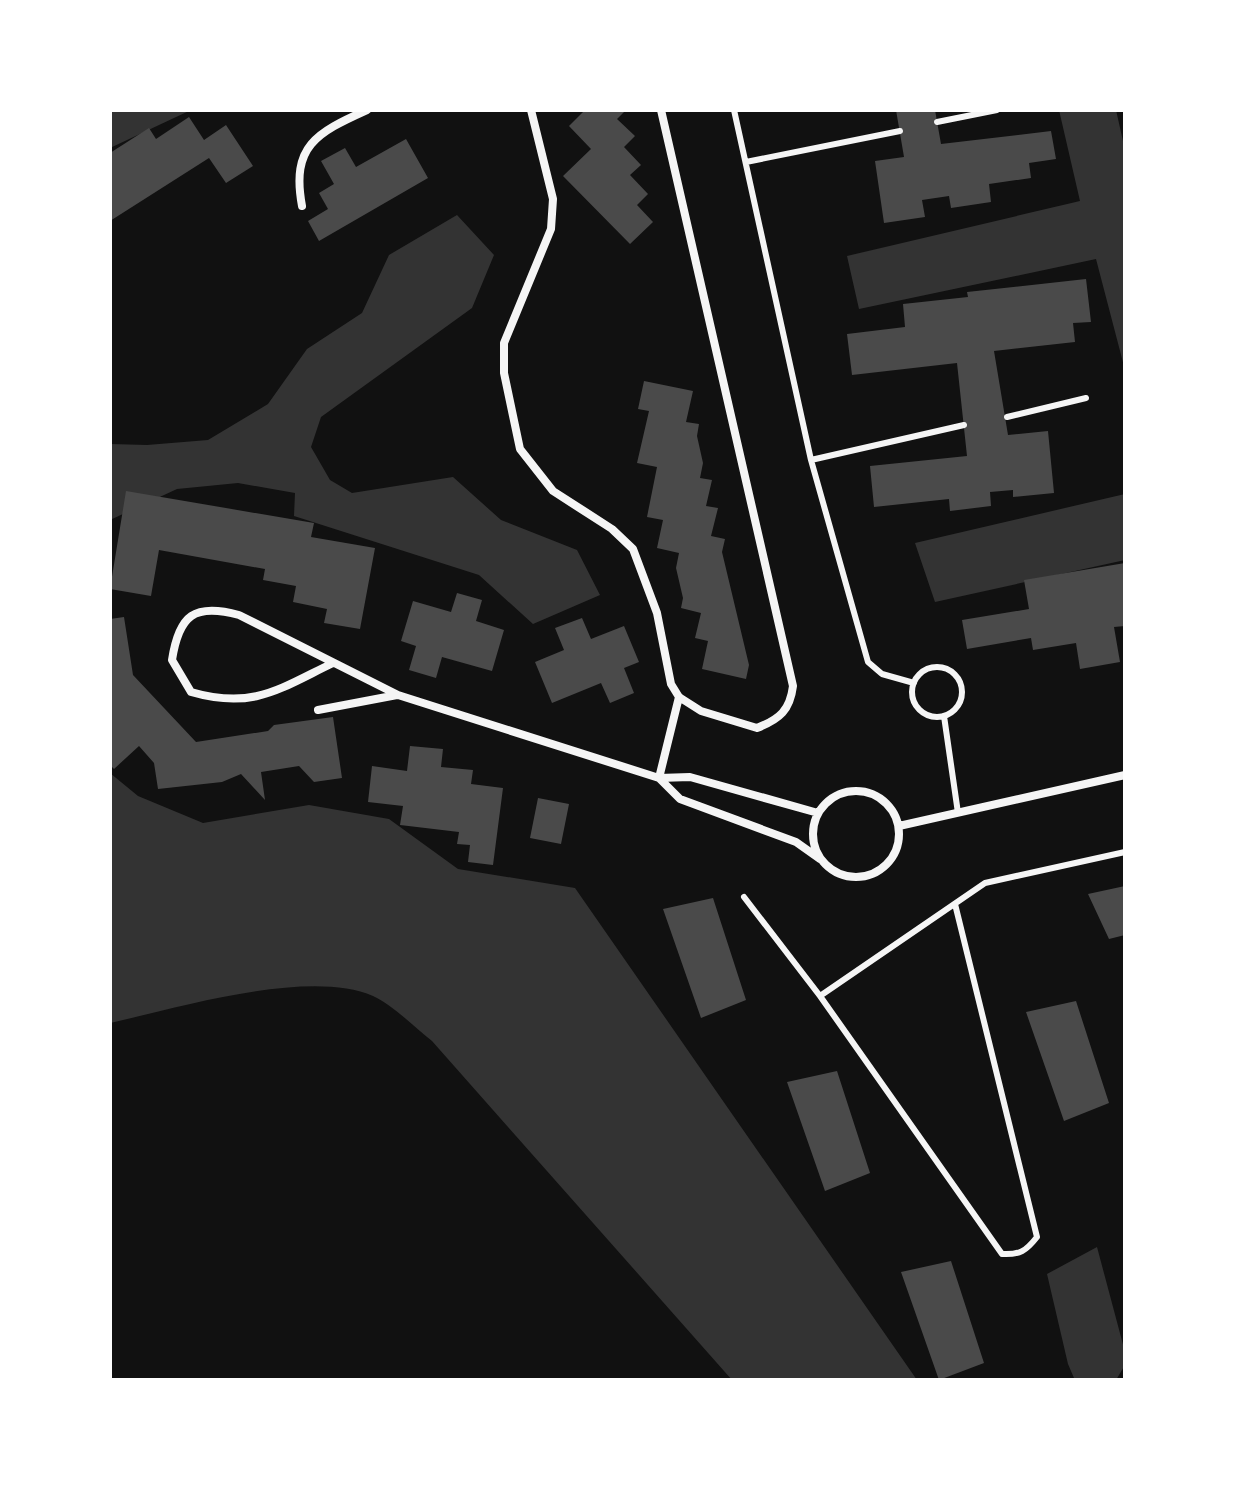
<svg xmlns="http://www.w3.org/2000/svg" width="1235" height="1490" viewBox="0 0 1235 1490" font-family="Spectral,serif">
<style>
.water{fill:#333}
.building{fill:#4a4a4a}
.lines{fill:none;stroke-linecap:round;stroke-linejoin:round}
.service{stroke:#f5f5f5;stroke-width:6}
.minor{stroke:#f5f5f5;stroke-width:8}
</style>
<rect width="100%" height="100%" fill="#111"/>
<path class="water" d="M110 110H191L110 148Z
M1059 110H1116L1125 150V370L1096 259 859 309 847 256 1080 201Z
M457 215 494 255 472 308 321 417 311 447 330 480 352 493 453 477 501 520 577 550 600 595 533 624 479 575 294 516 295 493 238 483 177 489 110 520V444L147 445 208 440 268 404 307 349 362 313 389 255Z
M1125 494V560L935 602 915 543Z
M110 773 138 796 203 823 309 805 389 819 458 869 575 888 917 1380H732L432 1041C414 1027 393 1005 373 996 309 968 177 1008 110 1023Z
M1097 1247 1125 1352V1365L1116 1380 1074 1378 1068 1364 1047 1274Z"/>
<path class="building" d="M585 110H626L617 119 635 136 624 147 641 165 630 175 648 194 637 205 653 222 630 244 563 176 591 149 569 126Z
M896 110H935L941 144 1051 131 1056 159 1029 163 1031 178 989 184 991 202 951 208 949 196 922 200 925 217 884 223 875 161 904 157Z
M189 117 204 140 226 125 253 166 226 183 209 158 110 221V153L149 128 156 139Z
M406 139 428 178 319 241 308 221 328 209 319 193 334 184 321 161 345 148 356 167Z
M1086 279 1091 322 1073 323 1075 342 994 351 1008 435 1048 431 1054 493 1013 497V490L990 492 991 506 950 511 949 499 874 507 870 466 967 456 957 363 852 375 847 334 905 327 903 304 968 297 967 292Z
M644 381 693 391 686 422 699 424 697 436 703 463 700 478 712 480 706 506 718 508 711 536 725 539 722 552 749 665 746 679 702 669 708 641 695 638 701 613 681 608 683 598 676 568 679 553 657 548 663 520 647 517 657 467 637 463 649 411 638 409Z
M126 491 314 523 311 537 375 548 360 629 324 623 327 609 293 602 296 586 263 580 265 569 159 550 151 596 110 589Z
M1125 563V626L1114 627 1120 662 1080 669 1076 643 1033 650 1031 638 967 649 962 620 1029 609 1024 580Z
M457 593 482 600 476 621 504 630 492 671 442 657 436 678 409 670 416 646 401 641 413 601 451 612Z
M124 617 133 675 196 742 268 731 274 725 333 717 342 778 314 782 299 766 261 772 265 800 241 774 222 782 158 789 154 763 139 746 114 769 110 765V619Z
M582 618 591 639 624 626 639 662 624 668 634 693 610 703 601 683 552 703 535 662 564 650 555 628Z
M410 746 443 749 441 767 473 770 471 784 503 788 493 865 468 862 470 845 457 844 459 832 400 825 403 806 368 802 372 766 407 771Z
M538 798 569 804 561 844 530 838Z
M1125 886V935L1109 939 1088 894Z
M713 898 746 1000 701 1018 663 909Z
M1076 1001 1109 1103 1064 1121 1026 1012Z
M837 1071 870 1173 825 1191 787 1082Z
M951 1261 984 1363 939 1380 901 1272Z"/>
<g class="lines">
<path class="service" d="M734 110 811 460 868 662 882 674 914 683
M937 122 997 110
M746 162 900 131
M1007 417 1086 398
M811 460 964 425
M912 692a25 25 0 1 1 50 0a25 25 0 1 1-50 0Z
M944 716 958 813
M744 897 820 996 1002 1254C1020 1255 1026 1251 1037 1237L955 904
M820 996 985 883 1125 852"/>
<path class="minor" d="M531 110 553 199 551 229 504 343V373L520 449 553 491 612 529 633 549 657 613 671 684 679 697 701 711 757 728C780 719 790 710 793 686L661 110
M302 206C291 146 316 133 367 110
M333 663C279 689 253 710 191 692L172 660C179 615 194 603 239 615L398 695 659 778 690 777 818 813
M318 710 397 695
M659 778 680 799 796 842 820 859
M659 778 679 697
M813 834a43 43 0 1 1 86 0a43 43 0 1 1-86 0Z
M899 826 1125 775"/>
</g>
<rect width="1235" height="1490" fill="none" stroke="#ffffff" stroke-width="224"/>
</svg>
